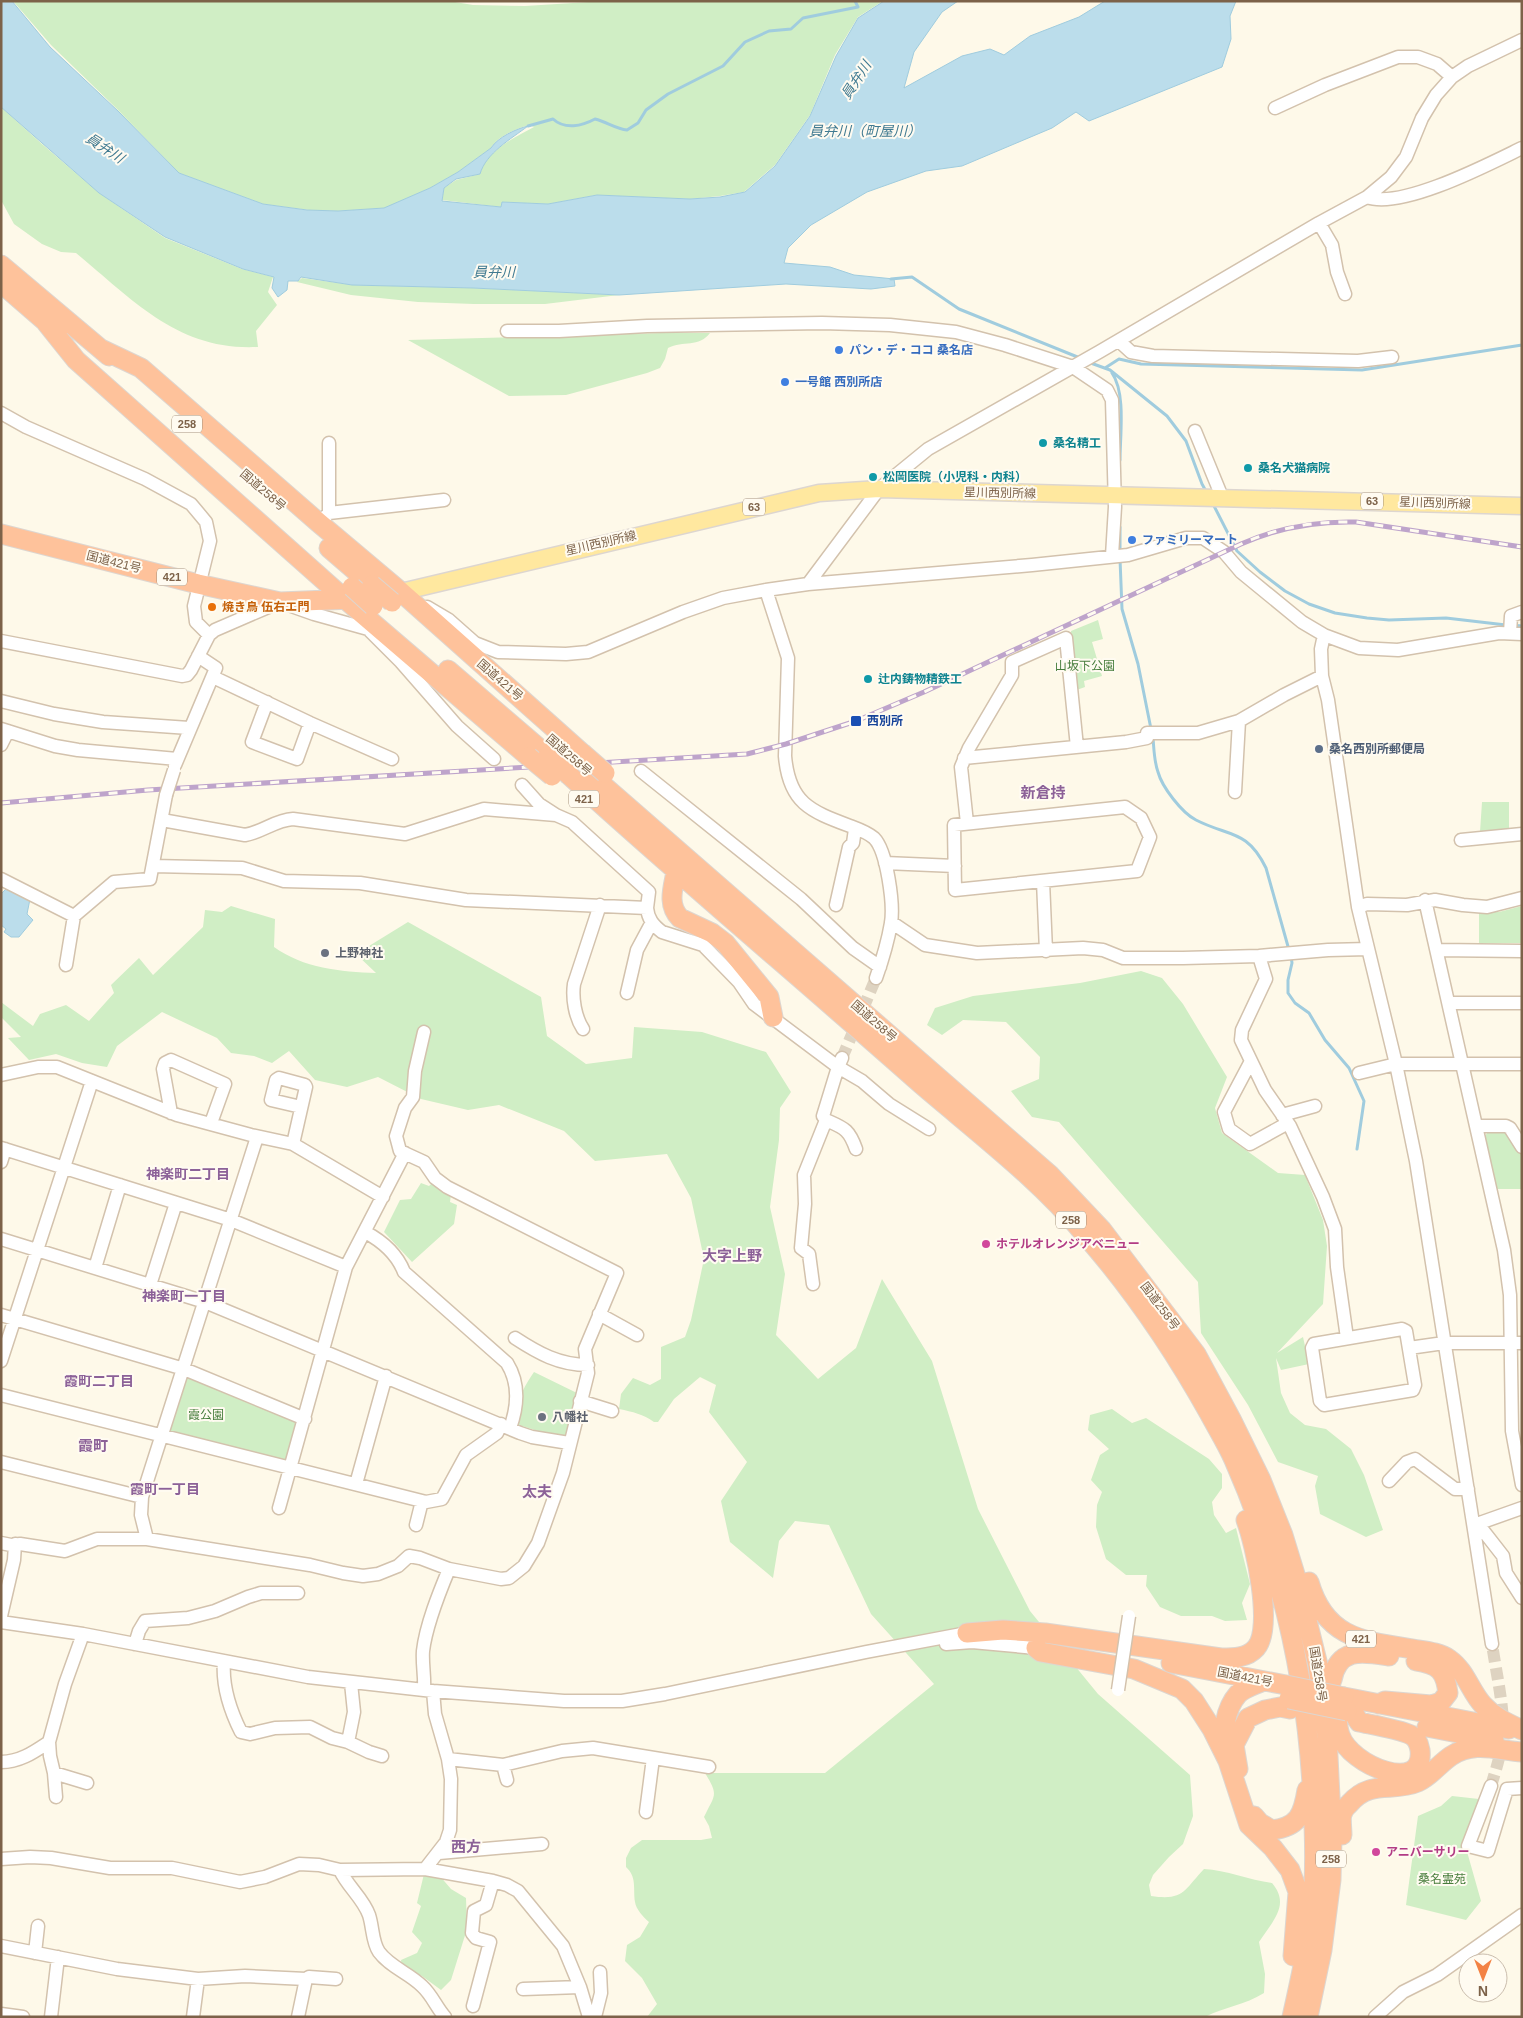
<svg xmlns="http://www.w3.org/2000/svg" width="1523" height="2018" viewBox="0 0 1523 2018" font-family="Helvetica,'Noto Sans JP',sans-serif">
<style>
.green{fill:#d0eec5}
.water{fill:#bbddeb;stroke:#a0ccde}
.lines{fill:none;stroke-linecap:round;stroke-linejoin:round}
.stream{stroke:#a0ccde;stroke-width:3}
.minor-tunnel{stroke:#ded3c1;stroke-width:12;stroke-dasharray:12 6;stroke-linecap:butt}
.minor-casing{stroke:#d3c2ad;stroke-width:15}
.major-casing{stroke:#ddd6d0;stroke-width:19}
.highway-casing{stroke:#ddd6d0;stroke-width:21}
.minor{stroke:#fff;stroke-width:12}
.major{stroke:#ffe89f;stroke-width:16}
.highway{stroke:#fec29b;stroke-width:19}
.rail-casing{stroke:#bea4cb;stroke-width:5}
.rail{stroke:#fffbf1;stroke-width:3;stroke-dasharray:9;stroke-linecap:butt}
.minor-bridge-casing{stroke:#d3c2ad;stroke-width:15;stroke-linecap:butt}
.highway-bridge-casing{stroke:#ddd6d0;stroke-width:21;stroke-linecap:butt}
.minor-bridge{stroke:#fff;stroke-width:12}
.highway-bridge{stroke:#fec29b;stroke-width:19}
.shop-dot{fill:#3f7fe0;stroke:#fffbf1;stroke-width:2}
.culture-dot{fill:#0f9aa8;stroke:#fffbf1;stroke-width:2}
.food-dot{fill:#e8710a;stroke:#fffbf1;stroke-width:2}
.transit-dot{fill:#1a4fb4;stroke:#fffbf1;stroke-width:2}
.service-dot{fill:#5c6f8a;stroke:#fffbf1;stroke-width:2}
.worship-dot{fill:#6b7280;stroke:#fffbf1;stroke-width:2}
.hotel-dot{fill:#d1479c;stroke:#fffbf1;stroke-width:2}
.labels{text-anchor:middle;dominant-baseline:central;stroke-width:4;stroke-linejoin:round;paint-order:stroke}
.shield{fill:#fffbf1;stroke:#a4907b;stroke-width:1}
.shield-label{font-size:11px;font-weight:bold;fill:#7d6249}
.shop-label{font-size:12px;font-weight:bold;fill:#366cbe;stroke:#fffbf1;text-anchor:start}
.culture-label{font-size:12px;font-weight:bold;fill:#0d838f;stroke:#fffbf1;text-anchor:start}
.street-label{font-size:12px;fill:#7d6249;stroke:#fffbf1}
.food-label{font-size:12px;font-weight:bold;fill:#c56008;stroke:#fffbf1;text-anchor:start}
.park-label{font-size:12px;fill:#477d3c;stroke:#fffbf1}
.transit-label{font-size:12px;font-weight:bold;fill:#164399;stroke:#fffbf1;text-anchor:start}
.service-label{font-size:12px;font-weight:bold;fill:#4e5e75;stroke:#fffbf1;text-anchor:start}
.worship-label{font-size:12px;font-weight:bold;fill:#5b616d;stroke:#fffbf1;text-anchor:start}
.hotel-label{font-size:12px;font-weight:bold;fill:#b23c85;stroke:#fffbf1;text-anchor:start}
.water-label{font-size:14px;font-style:italic;fill:#407a91;stroke:#fffbf1}
.neighbourhood-label{font-size:14px;font-weight:bold;fill:#8c6198;stroke:#fffbf1}
.quarter-label{font-size:15px;font-weight:bold;fill:#8c6198;stroke:#fffbf1}
</style>
<rect width="100%" height="100%" fill="#fef9e9"/>
<path class="green" d="M13 1H449L473 5 525 6 605 1H883L858 17 835 55 810 115 775 165 744 192 720 196 690 199 596 195 548 204 502 202 501 207 442 200 444 188 456 180 480 174C486 151 515 137 534 127L529 125C516 129 498 136 491 148L458 172 430 188 385 208 337 211 309 210 263 204 179 173 117 109 51 45Z
M1 107 42 144 99 193 165 238 242 269 273 277 268 292 277 305 256 331 258 347C178 351 133 300 76 253L61 252 42 244 14 224 1 200Z
M302 278 353 285 473 288 619 295 545 304H474L418 302 351 295 297 282Z
M662 333H710C699 348 683 340 668 348L665 359 660 368 647 373 566 395 509 396 408 340Z
M1098 620 1103 639 1092 642 1102 676 1084 681 1085 687 1074 691 1071 631Z
M1482 802H1509V829L1480 832Z
M231 906 275 919 274 947C303 968 341 972 376 973L356 954 408 922 541 997 547 1036 586 1064 632 1058 634 1027 702 1032 766 1052 791 1092 780 1108 779 1140 770 1207 785 1274 776 1335 818 1379 856 1348 882 1279 932 1361 978 1509 1030 1611 1098 1694 1190 1775 1193 1816 1183 1844 1169 1857 1153 1875 1149 1885 1151 1896C1184 1901 1184 1890 1204 1869 1226 1870 1249 1880 1272 1883 1291 1905 1272 1922 1259 1942L1265 1974 1264 1993C1245 2005 1224 2007 1205 2017H647L657 2004 642 1978 625 1961 627 1945 640 1937 649 1922C643 1917 636 1909 635 1902 633 1888 637 1877 626 1867V1858L631 1848 642 1840H701L712 1838 709 1826 704 1817C715 1794 719 1796 705 1773H825L934 1684 871 1614 829 1525 795 1521 779 1541 773 1578 730 1542 721 1501 747 1462 709 1412 716 1385 700 1377 674 1399 658 1422H654C643 1414 633 1412 619 1409L621 1394 633 1378 650 1385 661 1379V1347L685 1337 691 1320 704 1259 691 1198 667 1154 595 1161 564 1131 499 1105 468 1110 421 1099 378 1077 347 1087 315 1080 289 1051 272 1063 254 1056 231 1053 217 1038 162 1012 117 1046 107 1067 82 1063 56 1054 29 1060 8 1038 21 1037 1 1017V1002L33 1026 40 1014 66 1005 89 1021 114 993 111 985 139 958 153 975 203 927 205 910 222 912Z
M1522 906V943H1479V912H1499Z
M1141 971 1162 978 1183 1004 1227 1077 1215 1108 1222 1133 1278 1173 1305 1175 1323 1220 1327 1246 1323 1304 1277 1353 1303 1337 1309 1364 1281 1370 1276 1358 1281 1393 1290 1413 1305 1425 1326 1429 1351 1449 1364 1475 1383 1530 1366 1537 1320 1514 1315 1486 1318 1476 1278 1462 1248 1405 1201 1333 1198 1282 1059 1122 1032 1117 1011 1091 1039 1079 1040 1057 1006 1022 963 1020 942 1035 927 1025 935 1008 973 996 1080 983Z
M1488 1132H1504L1508 1134 1522 1155V1189H1496L1484 1137Z
M434 1181 451 1194 450 1202 457 1205 454 1224 412 1262 384 1232 400 1200 411 1199 421 1183 429 1186Z
M534 1372 579 1394 569 1433 565 1436 538 1431 519 1425C512 1406 524 1387 534 1372Z
M183 1374 298 1419 284 1466 165 1435Z
M1112 1409 1132 1423 1146 1418 1209 1459 1222 1474V1488L1212 1502 1214 1515 1226 1533 1236 1528 1250 1584 1242 1603 1247 1620 1225 1621 1212 1616H1181L1160 1607 1146 1586 1147 1575H1126L1106 1559 1096 1527 1097 1505 1102 1492 1091 1480 1100 1455 1109 1449 1088 1430 1090 1415Z
M1452 1796 1479 1799 1464 1841 1481 1901 1466 1920 1406 1905 1418 1816 1441 1806Z
M424 1874 439 1875 451 1889 466 1898 467 1929 451 1980 441 1990 422 1976 402 1968 401 1960 417 1953 422 1943 412 1932 421 1906 417 1903Z"/>
<path class="water" d="M1 1H12L50 47 118 111 179 173 263 204 307 210 338 211 384 208 430 188 458 172 491 148C498 137 516 129 528 126 511 139 486 153 480 174L456 179 444 188 442 201 501 207 502 202 548 204 597 195 690 199 720 197 745 192 775 166 810 116 836 56 858 18 884 1H958L942 12 914 52 904 88 962 56 990 49 1004 55 1030 36 1079 17 1105 1H1236L1230 16 1231 39 1222 67 1089 121 1076 112 1052 128 962 166 926 171 867 192 811 225 788 248 784 263 830 267 854 275 894 279 895 286 871 289 786 284 619 295 473 288 352 285 301 277 298 281H288L287 290 278 297 272 288 274 277 243 269 165 237 99 193 1 107Z
M7 888 30 899 27 914 33 920 19 937H11L4 932 6 929 1 925V894Z"/>
<g class="lines">
<path class="stream" d="M528 126 553 119C565 130 582 126 595 119 607 122 616 129 627 130L638 123 646 110 668 94 723 66 745 42 769 31 791 29 803 18 858 7 855 1
M891 279 912 277 959 309 1080 358
M1088 362 1110 370 1167 416 1186 441 1202 484 1207 493
M1105 368 1119 359 1141 364 1362 370 1522 345
M1112 373C1126 393 1120 436 1120 460
M1212 502 1237 551 1260 572 1285 591 1309 604 1335 613 1367 618 1389 620 1446 618 1506 625
M1120 527V553
M1120 559 1122 609 1138 664 1151 729
M1512 625 1522 626
M1153 738C1154 749 1154 761 1158 772 1162 787 1182 813 1196 820 1229 837 1247 829 1266 868L1289 950
M1291 956 1292 963 1288 980V993L1295 1003 1309 1013 1325 1040 1349 1068 1364 1101 1357 1149"/>
<path class="minor-tunnel" d="M842 1058 876 978
M1491 1786C1496 1769 1502 1752 1503 1733 1504 1705 1496 1672 1492 1644"/>
<g class="minor-casing">
<path id="minor" d="M1275 108 1325 85 1398 57H1418L1437 64 1452 77
M1367 197C1401 210 1489 164 1522 148
M1319 223 1332 245 1337 272 1345 294
M507 331H559L647 326 822 323 890 325 956 332 1005 345 1073 367 1107 390 1112 400 1115 507 1112 556
M1119 341 1131 352 1153 356 1358 361 1392 357
M1 413 26 427 145 479 191 504 206 522 210 541 194 606 196 622 209 635
M1195 431 1222 497
M329 513V443
M319 523 329 513 444 500
M808 584 879 489 928 449 1099 352 1319 223 1367 197 1391 177 1406 157 1422 118 1436 95 1452 77 1468 66 1522 40
M766 590 788 658 785 756C789 803 810 811 850 826 858 829 867 832 874 838 887 851 894 904 891 923 888 941 882 961 876 978
M427 607 449 620 475 643 498 652 566 654 588 652 683 612 723 598 766 590 808 584 1032 565 1128 555 1186 538H1203L1224 552 1241 572 1302 622 1324 635 1359 648 1398 650 1499 633 1522 634
M1510 633 1511 616 1522 612
M1324 635 1321 649 1322 676 1328 700 1358 907 1396 1064 1416 1161 1492 1644
M1 641 182 676 187 675 191 670 209 635 215 630 280 602 314 614 368 629 401 662 457 726 494 759
M213 677 310 723 392 759
M1 701 54 714 103 722 189 728
M267 702 252 742 297 759 310 723
M1 729 55 746 78 750 177 759
M1147 733H1198L1239 721 1284 695 1322 676
M1 745 8 731
M964 758 1126 742 1147 738
M175 765 216 668 198 656
M641 771 801 899 853 948 880 967
M522 785 539 804 556 815 572 822 649 892 647 908
M1235 792 1239 721
M1125 807 1141 818 1150 837 1137 871 955 890 954 825Z
M162 820 245 835C263 832 275 820 293 819L405 834 484 809 556 815
M967 823 961 767 969 748 1012 675V662L1066 638 1077 747
M1461 840 1522 834
M885 863 955 866
M153 866 242 868 284 881 360 883 466 900 647 908C648 919 653 925 662 932L703 945 739 982 754 1004 838 1067 842 1058
M1 879 74 916
M1043 881 1046 951
M1425 900 1504 1250 1510 1295 1512 1431 1522 1485
M836 905 849 847 853 843 855 829
M1358 907 1367 904 1407 905 1435 900 1463 905 1487 907 1522 898
M891 922 925 945 977 953 1083 948 1103 950 1123 958H1183L1259 956 1328 950 1368 949
M1437 950 1522 951
M1259 956 1266 979 1242 1030 1241 1040 1265 1090 1290 1126 1323 1197 1335 1229 1337 1267 1347 1338
M66 965 74 916 114 882 150 879 166 795
M627 993 637 950 652 922
M1449 1003H1522
M583 1029C575 1017 572 998 574 984L600 905
M424 1032 415 1071 413 1097 405 1108 396 1136 400 1151 424 1162 435 1178 447 1187 617 1273 585 1349 588 1373 563 1473 538 1543 524 1566 509 1578 501 1579 449 1569C439 1593 426 1625 423 1651 422 1664 425 1677 424 1690
M1251 1061 1224 1112 1229 1129 1250 1144 1288 1123
M1359 1073 1396 1064H1522
M1 1075 38 1067H57L177 1115 251 1135 293 1144 383 1197
M171 1113 163 1069 165 1063 171 1060 225 1084 211 1123
M1282 1115 1315 1106
M826 1120C844 1128 849 1129 856 1149
M1477 1126H1506L1510 1128 1522 1147
M293 1144 306 1087 305 1085 279 1078 276 1080 271 1100 301 1107
M1 1148 231 1220 346 1267
M1 1162 5 1149
M365 1232C382 1241 397 1254 404 1272L507 1363C520 1384 518 1406 510 1428
M1 1239 205 1302 520 1433 532 1437 569 1443
M95 1268 120 1185
M813 1284 809 1254 801 1248 805 1204 804 1175 826 1120 823 1116 838 1067 862 1081 889 1104 929 1129
M150 1285 176 1203
M599 1314 637 1335
M1 1315 184 1369 305 1419
M1402 1329 1406 1331 1415 1385 1413 1390 1324 1405 1320 1401 1312 1348 1314 1344Z
M515 1338C538 1353 559 1365 588 1365
M1409 1348 1444 1343H1522
M1 1361 92 1081
M1 1395 426 1502 442 1499 466 1455 497 1433 501 1424
M580 1401 612 1411
M1 1462 142 1497
M1389 1481 1407 1462 1415 1459 1455 1489H1468
M356 1484 386 1376
M279 1508 346 1267 405 1153
M1478 1524 1503 1556 1506 1573 1522 1598
M416 1525 422 1501
M1474 1525 1522 1508
M147 1539 141 1515 142 1497 257 1137
M1 1543 11 1545 20 1544 65 1551 97 1539H147L310 1565 343 1573 363 1576 378 1574 398 1566 409 1556 420 1558 449 1569
M1 1616 14 1560 15 1544
M1 1622 83 1634 308 1677 433 1691 564 1701H622L665 1694 866 1652 967 1633
M135 1644 139 1631 145 1621 188 1618 215 1611 248 1597 261 1593H298
M946 1644 972 1642 1036 1648
M224 1661C222 1685 230 1710 241 1732L250 1734 275 1728 310 1727 332 1738 348 1742 369 1752 382 1756
M49 1742 50 1756 54 1773 56 1797
M348 1742 354 1712 351 1683
M448 1759 503 1765 562 1751 593 1748 709 1767
M1 1762C20 1762 34 1752 49 1742L65 1684 83 1634
M503 1765 507 1780
M54 1773 87 1783
M1491 1786 1468 1846 1488 1851 1507 1789 1522 1788
M646 1812 653 1758
M439 1853 542 1844
M1 1859 30 1857 51 1858 110 1868H172L240 1882 265 1877 299 1864 319 1865 340 1870 425 1869 493 1881 507 1885 518 1891 563 1946 580 1987 589 2017
M425 1869 446 1842 450 1830 451 1779 448 1759 435 1714 433 1691
M340 1870C347 1886 363 1898 369 1915 373 1927 372 1942 379 1952 390 1967 409 1973 422 1986 432 1995 436 2007 445 2017
M1 1946 117 1969 198 1979 245 1976 306 1979 298 2017
M35 1953 38 1926
M306 1979 309 1977 336 1979
M523 1989 580 1987
M473 2006 490 1942 476 1938 472 1933 474 1911 486 1905 493 1881
M1 2014 23 2017
M51 2017 58 1957
M193 2017 198 1979
M595 2017 601 1993 600 1972
M1375 2017 1403 1992 1437 1975 1522 1915"/>
</g>
<g class="major-casing">
<path id="major" d="M401 592 819 493 879 489 1522 506"/>
</g>
<g class="highway-casing">
<path id="highway" d="M1 265 109 356
M1 283 53 328
M44 320 76 360 346 600 529 757
M101 349 141 368 319 523 401 592 582 753
M1 534 198 584 280 602 352 599
M329 548 372 585
M448 670 548 756
M590 774 1050 1175 1102 1230 1196 1354 1231 1419 1261 1480 1283 1535 1298 1584 1318 1665 1327 1736 1332 1837 1331 1880 1322 1950 1308 2017
M569 775C685 881 805 981 922 1085 978 1133 1039 1179 1086 1236 1133 1290 1174 1350 1209 1413 1217 1428 1227 1444 1234 1460 1282 1569 1308 1685 1313 1803 1315 1839 1316 1875 1312 1911 1308 1947 1300 1982 1292 2017
M676 872C673 888 667 905 680 918L712 933 725 943 769 997 773 1017
M1309 1582C1325 1638 1362 1641 1413 1649 1424 1651 1439 1652 1449 1659 1466 1671 1470 1691 1483 1705 1494 1717 1507 1723 1522 1730
M967 1633 1003 1630 1045 1633 1221 1658C1234 1658 1247 1658 1256 1648 1274 1628 1255 1544 1246 1520
M1036 1648 1041 1652 1134 1669 1182 1689 1194 1701 1212 1729 1228 1761 1249 1825 1273 1848 1290 1870 1298 1892 1293 1956
M1171 1663 1286 1685
M1332 1680C1338 1647 1363 1652 1389 1656
M1344 1697 1509 1729
M1379 1704 1385 1701 1431 1705 1441 1702 1448 1693C1445 1670 1439 1665 1416 1661
M1336 1708C1337 1716 1337 1727 1340 1735 1350 1766 1425 1795 1420 1750 1419 1744 1417 1738 1411 1735 1398 1729 1373 1725 1359 1722L1353 1712
M1427 1727 1494 1740
M1226 1750C1222 1732 1225 1709 1238 1694 1244 1688 1255 1685 1263 1681
M1238 1769 1234 1745 1248 1718 1265 1710 1280 1707 1290 1709
M1254 1816 1260 1823 1272 1830C1298 1827 1303 1815 1307 1790
M1342 1835C1342 1828 1340 1817 1343 1812 1344 1809 1348 1805 1350 1803 1371 1779 1393 1793 1418 1782 1431 1776 1439 1764 1451 1756 1474 1741 1496 1750 1522 1752"/>
</g>
<use href="#minor" class="minor"/>
<use href="#major" class="major"/>
<use href="#highway" class="highway"/>
<g class="rail-casing">
<path id="rail" d="M1 803 148 790 747 754 786 744 856 721 924 692 1241 544C1279 527 1315 521 1356 522L1522 547"/>
</g>
<use href="#rail" class="rail"/>
<g class="minor-bridge-casing">
<path id="minor-bridge" d="M166 795 174 770
M1118 1690 1129 1616"/>
</g>
<g class="highway-bridge-casing">
<path id="highway-bridge" d="M372 585 392 602
M352 587 373 606
M582 753 605 773
M548 756 569 775
M529 757 552 776
M1286 1685 1344 1697
M1289 1699 1347 1711"/>
</g>
<use href="#minor-bridge" class="minor-bridge"/>
<use href="#highway-bridge" class="highway-bridge"/>
</g>
<g class="shop-dot">
<circle cx="839" cy="350" r="5"/>
<circle cx="785" cy="382" r="5"/>
<circle cx="1132" cy="540" r="5"/>
</g>
<g class="culture-dot">
<circle cx="1043" cy="443" r="5"/>
<circle cx="1248" cy="468" r="5"/>
<circle cx="873" cy="477" r="5"/>
<circle cx="868" cy="679" r="5"/>
</g>
<circle class="food-dot" cx="212" cy="607" r="5"/>
<rect class="transit-dot" x="850" y="715" width="12" height="12" rx="2.5"/>
<circle class="service-dot" cx="1319" cy="749" r="5"/>
<g class="worship-dot">
<circle cx="325" cy="953" r="5"/>
<circle cx="542" cy="1417" r="5"/>
</g>
<g class="hotel-dot">
<circle cx="986" cy="1244" r="5"/>
<circle cx="1376" cy="1852" r="5"/>
</g>
<g class="labels">
<g class="shield">
<rect x="172" y="415.5" width="30" height="17" rx="4"/>
<rect x="1361" y="492.5" width="22" height="17" rx="4"/>
<rect x="743" y="498.5" width="22" height="17" rx="4"/>
<rect x="157" y="568.5" width="30" height="17" rx="4"/>
<rect x="569" y="790.5" width="30" height="17" rx="4"/>
<rect x="1056" y="1211.5" width="30" height="17" rx="4"/>
<rect x="1346" y="1630.5" width="30" height="17" rx="4"/>
<rect x="1316" y="1850.5" width="30" height="17" rx="4"/>
</g>
<g class="shield-label">
<text x="187" y="424">258</text>
<text x="1372" y="501">63</text>
<text x="754" y="507">63</text>
<text x="172" y="577">421</text>
<text x="584" y="799">421</text>
<text x="1071" y="1220">258</text>
<text x="1361" y="1639">421</text>
<text x="1331" y="1859">258</text>
</g>
<g class="shop-label">
<text x="849" y="350">パン・デ・ココ 桑名店</text>
<text x="795" y="382">一号館 西別所店</text>
<text x="1142" y="540">ファミリーマート</text>
</g>
<g class="culture-label">
<text x="1053" y="443">桑名精工</text>
<text x="1258" y="468">桑名犬猫病院</text>
<text x="883" y="477">松岡医院（小児科・内科）</text>
<text x="878" y="679">辻内鋳物精鉄工</text>
</g>
<g class="street-label">
<text transform="translate(263 490) rotate(41)">国道258号</text>
<text transform="translate(1000 493) rotate(1)">星川西別所線</text>
<text transform="translate(1435 503) rotate(2)">星川西別所線</text>
<text transform="translate(601 543) rotate(-13)">星川西別所線</text>
<text transform="translate(114 562) rotate(14)">国道421号</text>
<text transform="translate(500 680) rotate(41)">国道421号</text>
<text transform="translate(569 755) rotate(41)">国道258号</text>
<text transform="translate(874 1021) rotate(41)">国道258号</text>
<text transform="translate(1160 1306) rotate(53)">国道258号</text>
<text transform="translate(1318 1674) rotate(81)">国道258号</text>
<text transform="translate(1245 1677) rotate(11)">国道421号</text>
</g>
<g class="food-label">
<text x="222" y="607">焼き鳥 伍右エ門</text>
</g>
<g class="park-label">
<text x="1085" y="666">山坂下公園</text>
<text x="206" y="1415">霞公園</text>
<text x="1442" y="1879">桑名霊苑</text>
</g>
<g class="transit-label">
<text x="867" y="721">西別所</text>
</g>
<g class="service-label">
<text x="1329" y="749">桑名西別所郵便局</text>
</g>
<g class="worship-label">
<text x="335" y="953">上野神社</text>
<text x="552" y="1417">八幡社</text>
</g>
<g class="hotel-label">
<text x="996" y="1244">ホテルオレンジアベニュー</text>
<text x="1386" y="1852">アニバーサリー</text>
</g>
<g class="water-label">
<text transform="translate(856 80) rotate(-57)">員弁川</text>
<text x="865" y="131">員弁川（町屋川）</text>
<text transform="translate(105 148) rotate(33)">員弁川</text>
<text x="494" y="272">員弁川</text>
</g>
<g class="neighbourhood-label">
<text x="188" y="1174">神楽町二丁目</text>
<text x="184" y="1296">神楽町一丁目</text>
<text x="99" y="1381">霞町二丁目</text>
<text x="165" y="1489">霞町一丁目</text>
</g>
<g class="quarter-label">
<text x="1043" y="792">新倉持</text>
<text x="732" y="1255">大字上野</text>
<text x="93" y="1445">霞町</text>
<text x="537" y="1491">太夫</text>
<text x="466" y="1846">西方</text>
</g>
</g>
<rect width="1523" height="2018" fill="none" stroke="#7d6249" stroke-width="5"/>
<g transform="translate(1483 1978) rotate(180)"><circle r="24" fill="#fffbf1" stroke="#cbbeae"/>
<path d="M0-4L9 19L0 12L-9 19Z" fill="#f38244"/>
<text y="-8" font-size="14" font-weight="bold" text-anchor="middle" fill="#7d6249">N</text>
</g>
</svg>
